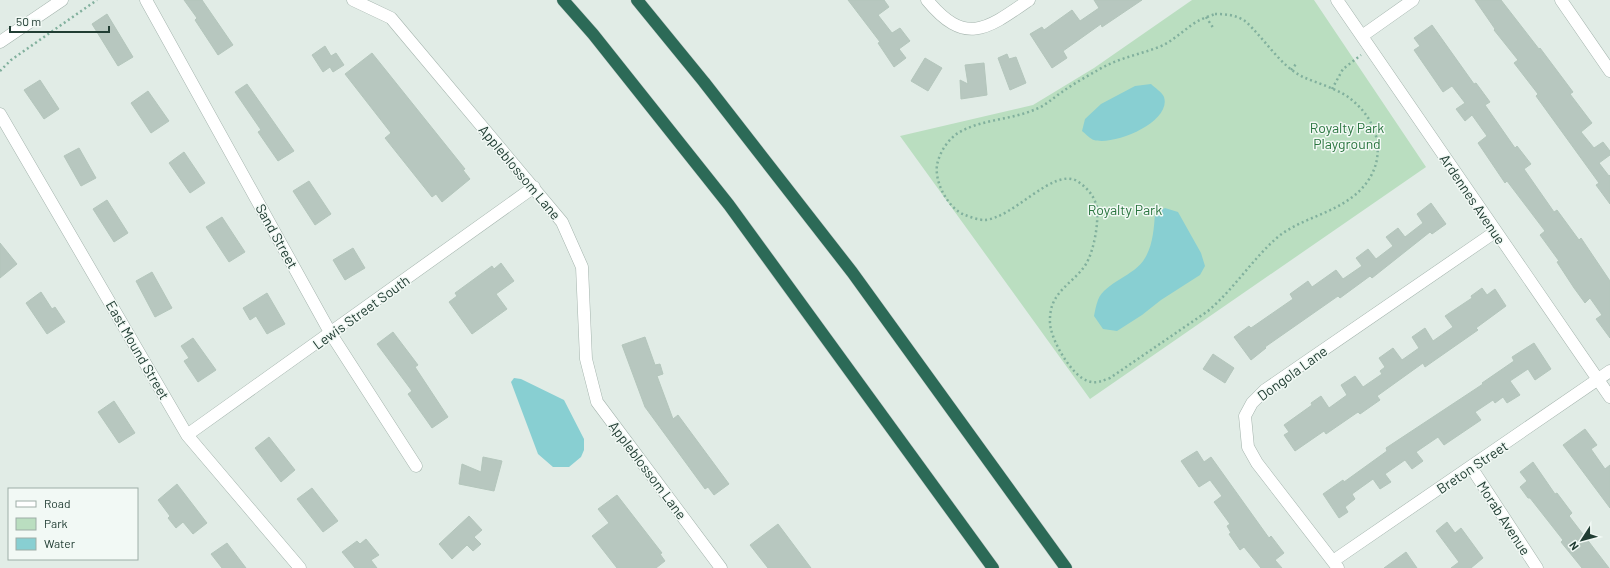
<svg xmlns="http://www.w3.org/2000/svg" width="1610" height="568" viewBox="0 0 1610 568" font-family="Barlow,sans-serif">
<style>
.green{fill:#badec0}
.water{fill:#88cfd2}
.building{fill:#b7c7bf;stroke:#b4c6bc}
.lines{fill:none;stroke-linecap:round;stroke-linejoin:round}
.minor-casing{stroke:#a4b4ad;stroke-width:13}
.tertiary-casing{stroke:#a4b4ad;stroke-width:13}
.motorway-casing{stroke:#c1c9c6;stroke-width:13}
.path{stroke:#81b09d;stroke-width:2.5;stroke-dasharray:2 3;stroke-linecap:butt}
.minor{stroke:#fff;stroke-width:12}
.tertiary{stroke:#fff;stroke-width:12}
.motorway{stroke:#2c6a57;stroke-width:12}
.labels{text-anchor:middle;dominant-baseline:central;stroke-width:3;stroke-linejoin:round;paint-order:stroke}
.park-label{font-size:14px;fill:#2a753f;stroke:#f2f9f5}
.street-label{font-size:14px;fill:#213d33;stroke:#f2f9f5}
</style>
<rect width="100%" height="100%" fill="#e1ece6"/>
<path class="green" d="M1192 0H1314L1426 167 1090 399 900 136 1033 105 1094 68Z"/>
<path class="water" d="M1151 84C1155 88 1162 92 1164 97 1172 122 1114 146 1094 140 1090 139 1086 134 1082 131L1085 119 1101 104 1135 86Z
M1165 208 1178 212 1201 253 1205 266 1200 275 1161 300 1142 315 1117 331 1103 329 1094 316C1095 311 1096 305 1098 300 1105 282 1135 276 1145 258 1153 245 1154 228 1155 213Z
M514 378 521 379 564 400 584 439V450L581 457 569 467H553L538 454 511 382Z"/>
<path class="building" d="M184 0H202L233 45 218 55 195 20 197 18Z
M848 0H884L889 7 878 15 892 33 900 28 910 41 899 49 906 58 894 67 878 43 880 42Z
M1094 0H1142L1102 27 1101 24 1063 51 1067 58 1052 68 1030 34 1042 27 1044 30 1072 10 1080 21 1099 8Z
M1475 0H1501L1539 49 1540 48 1573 92 1570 94 1592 123 1581 132 1594 148 1603 142 1610 151V155L1599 163 1609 176 1610 175V204L1596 185 1599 183 1536 96 1538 94 1514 63 1518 60 1494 30 1495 29Z
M107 14 133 57 118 66 92 24Z
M1432 25 1474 84 1476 83 1490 102 1485 105 1515 148 1517 146 1531 164 1524 169 1554 212 1557 210 1579 240 1581 238 1610 281V338L1596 319 1602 315 1590 298 1585 303 1574 288 1557 262 1559 261 1540 235 1545 231 1507 181 1505 183 1478 143 1487 136 1472 115 1465 121 1456 109 1465 103 1452 86 1443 92 1414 50 1420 46 1414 38Z
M325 46 331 56 336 53 344 65 333 72 330 67 323 72 312 55Z
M372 53 465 169 463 170 470 179 442 202 436 194 432 197 385 138 391 133 345 74Z
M1007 54 1009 59 1016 57 1026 83 1010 90 998 58Z
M925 58 942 68 928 91 911 81Z
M984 63 987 95 961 99 960 80 968 84 965 65Z
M40 80 59 109 44 119 24 90Z
M247 84 294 151 278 161 258 132 261 130 235 92Z
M148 91 169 121 151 133 131 103Z
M79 148 96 178 81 186 64 156Z
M184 152 205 183 190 193 169 163Z
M309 181 331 214 315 225 293 191Z
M107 200 128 233 114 242 93 209Z
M1431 203 1446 224 1432 234 1430 232 1372 278 1370 276 1340 298 1338 296 1265 347 1266 348 1251 360 1234 337 1249 326 1251 328 1293 299 1290 294 1308 281 1312 287 1336 270 1343 279 1362 266 1356 258 1368 249 1376 259 1393 246 1386 237 1398 228 1405 237 1423 223 1417 214Z
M222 217 245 252 229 262 206 227Z
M0 243 17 264 0 278Z
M353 248 365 268 345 280 333 260Z
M501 263 514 281 496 294 507 309 472 334 449 302 457 296 455 293 492 266 494 269Z
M152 272 172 308 155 317 136 281Z
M1482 288 1487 295 1495 289 1506 306 1476 328 1478 330 1425 367 1423 363 1377 396 1380 400 1360 414 1358 412 1326 434 1324 431 1295 451 1284 435 1289 432 1284 425 1312 405 1311 403 1321 396 1329 408 1347 395 1341 385 1355 376 1363 387 1382 374 1380 371 1385 367 1379 358 1393 348 1402 360 1419 348 1412 337 1425 328 1433 341 1453 327 1445 316 1472 298 1471 296Z
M41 292 52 309 55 307 65 322 47 334 26 303Z
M267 293 285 324 267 334 256 316 250 320 243 308Z
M393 332 418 365 415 367 448 417 432 428 408 394 412 391 377 344Z
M645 337 655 365 660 364 663 374 657 376 673 419 678 415 729 484 714 495 708 487 705 489 645 407 622 345Z
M193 338 216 370 198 382 184 361 189 358 181 346Z
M1534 343 1551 369 1535 380 1528 369 1510 381 1520 395 1507 403 1503 397 1495 403 1493 400 1475 412 1481 420 1444 445 1438 437 1416 452 1423 461 1412 469 1405 460 1385 474 1391 482 1380 489 1373 479 1352 494 1355 499 1345 507 1348 512 1339 518 1323 494 1343 480 1344 482 1387 451 1386 448 1483 384 1482 383 1514 361 1512 357Z
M1213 354 1234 368 1225 383 1203 369Z
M114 401 135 433 119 443 98 412Z
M1585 429 1597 445 1591 449 1605 469 1610 465V508L1563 445Z
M269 437 295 470 281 482 255 448Z
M1197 451 1204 462 1211 457 1269 538 1271 536 1284 553 1275 560 1282 568H1261L1244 547 1240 550 1229 534 1231 533 1227 526 1230 524 1214 502 1222 496 1210 480 1199 487 1181 461Z
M483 457 502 461 494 491 459 484 462 464 481 472Z
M1533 462 1555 494 1557 493 1572 513 1569 516 1609 568H1582L1561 542 1563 540 1530 498H1528L1520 487 1527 481 1520 472Z
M177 484 207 523 193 534 183 522 176 528 168 518 170 516 158 500Z
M312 488 338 521 323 532 297 499Z
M617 495 662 553 660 554 665 561 656 568H617L592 536 609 523 598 509Z
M469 516 482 530 474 537 481 544 473 551 467 545 452 559 439 544Z
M1447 522 1455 533 1461 528 1483 558 1471 568H1451L1459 562 1436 531Z
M778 524 811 568H768L750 545Z
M366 539 379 555 371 560 377 568H355L342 552 357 541 360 544Z
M227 543 246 568H222L211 554Z
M1406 552 1417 568H1384Z"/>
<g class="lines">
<g class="minor-casing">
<path id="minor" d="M146 0 331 334 416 466
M353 0 391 18 562 222 582 267 586 359 597 402 721 568
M927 0C965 46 986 30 1029 0
M1337 0 1610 397
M1561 0 1610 71
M1362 36 1413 0
M0 114 187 435 300 568
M187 435 534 187
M1471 467 1537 568
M1333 561 1610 371
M1338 568 1257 463 1248 447 1245 416 1252 403 1265 390 1495 232"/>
</g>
<g class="tertiary-casing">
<path id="tertiary" d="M0 42 62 0"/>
</g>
<g class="motorway-casing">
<path id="motorway" d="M563 0 593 34 729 205 993 568
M637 0 704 82 852 272 1066 568"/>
</g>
<path class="path" d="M1215 14C1226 14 1236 15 1245 21 1248 23 1252 28 1255 31 1270 47 1283 67 1303 77 1319 84 1339 89 1352 100 1386 128 1387 172 1351 198 1330 214 1301 219 1279 236 1253 258 1235 288 1208 311L1110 378C1102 381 1096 384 1088 381 1072 376 1054 344 1051 329 1049 323 1050 312 1052 306 1058 288 1076 280 1086 264 1094 251 1100 219 1096 204 1093 194 1085 186 1077 181 1053 167 1013 219 984 220 979 220 970 217 965 215 948 209 932 179 938 161 941 150 949 139 958 133 981 119 1012 120 1036 109 1045 106 1053 98 1062 92 1073 84 1086 77 1098 70 1118 58 1138 55 1159 47 1174 41 1184 29 1198 21 1203 18 1210 16 1215 14Z
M1206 17 1214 29
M1291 70 1297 63
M0 71 11 60 97 0
M1332 89 1343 69 1361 55"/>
<use href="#minor" class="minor"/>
<use href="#tertiary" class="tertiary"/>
<use href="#motorway" class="motorway"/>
</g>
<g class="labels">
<g class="park-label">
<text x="1347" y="127">Royalty Park<tspan x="1347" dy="16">Playground</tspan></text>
<text x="1125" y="209">Royalty Park</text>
</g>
<g class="street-label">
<text transform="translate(520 172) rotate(50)">Appleblossom Lane</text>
<text transform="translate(1473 199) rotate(56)">Ardennes Avenue</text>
<text transform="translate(277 236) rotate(61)">Sand Street</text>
<text transform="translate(361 312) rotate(-36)">Lewis Street South</text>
<text transform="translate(138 350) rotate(60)">East Mound Street</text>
<text transform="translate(1292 373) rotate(-36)">Dongola Lane</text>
<text transform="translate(1472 467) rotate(-34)">Breton Street</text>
<text transform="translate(648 470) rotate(53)">Appleblossom Lane</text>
<text transform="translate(1504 518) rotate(57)">Morab Avenue</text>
</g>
</g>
<rect x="8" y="488" width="130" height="72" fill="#f2f9f5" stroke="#9eaea7"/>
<rect x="16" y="501" width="20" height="6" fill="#ffffff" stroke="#9eaea7"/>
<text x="44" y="508" font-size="12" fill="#213d33">Road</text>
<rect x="16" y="518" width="20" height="12" fill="#badec0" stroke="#9eaea7"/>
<text x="44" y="528" font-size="12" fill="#213d33">Park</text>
<rect x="16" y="538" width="20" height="12" fill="#88cfd2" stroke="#9eaea7"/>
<text x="44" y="548" font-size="12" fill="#213d33">Water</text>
<g transform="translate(1582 540) rotate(234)" stroke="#f2f9f5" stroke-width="3" paint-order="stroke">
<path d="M0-3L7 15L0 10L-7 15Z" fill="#213d33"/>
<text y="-6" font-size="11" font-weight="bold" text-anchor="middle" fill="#213d33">N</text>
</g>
<path d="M10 26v6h99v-6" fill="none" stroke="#213d33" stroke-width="2"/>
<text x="16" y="26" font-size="12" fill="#213d33" stroke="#f2f9f5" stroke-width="3" paint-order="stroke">50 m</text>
</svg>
